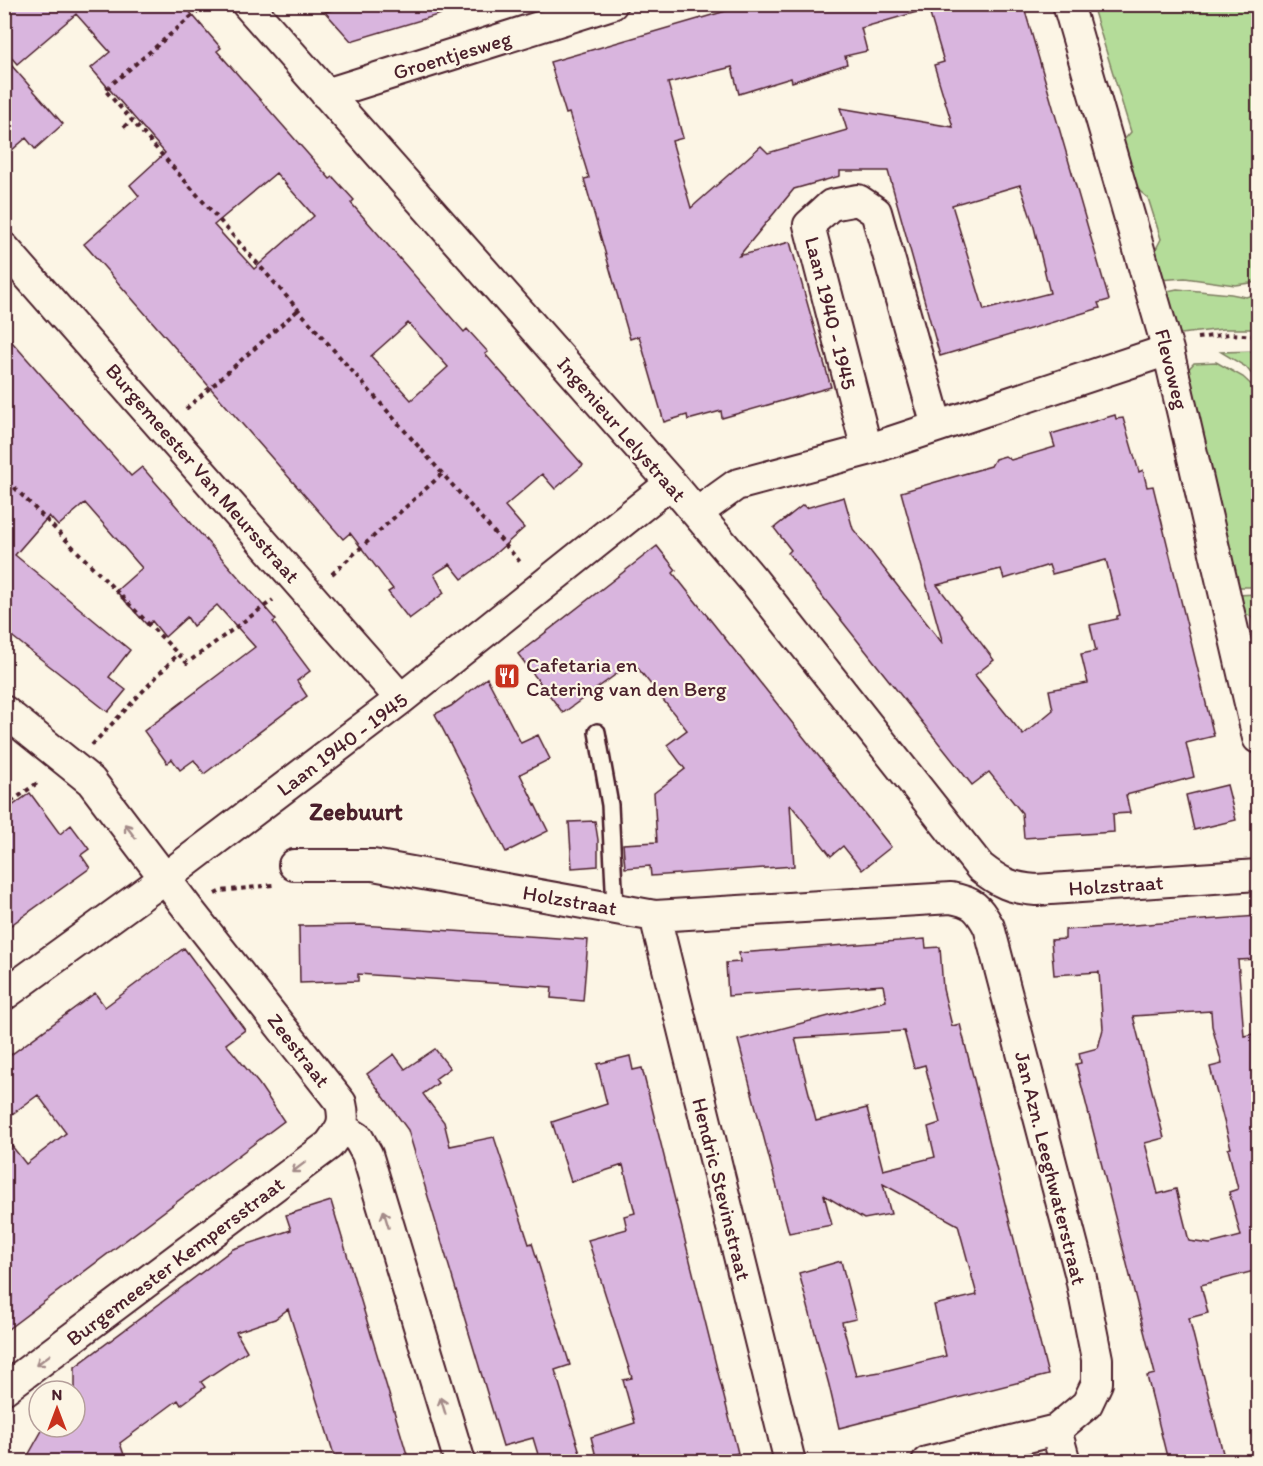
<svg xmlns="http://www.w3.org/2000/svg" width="1263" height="1466" viewBox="0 0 1263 1466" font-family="Itim,sans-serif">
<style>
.green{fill:#b4dc99;stroke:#7f7e62;stroke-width:1.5}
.building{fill:#d9b5de;stroke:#4a1f2b;stroke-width:1.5;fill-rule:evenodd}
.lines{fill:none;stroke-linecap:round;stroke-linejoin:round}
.lane-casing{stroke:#4a1f2b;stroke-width:20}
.street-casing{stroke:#4a1f2b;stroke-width:34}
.path{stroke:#4a1f2b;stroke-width:4;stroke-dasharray:4.5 4.5;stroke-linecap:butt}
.lane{stroke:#fcf5e5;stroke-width:15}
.street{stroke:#fcf5e5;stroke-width:30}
.oneway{stroke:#a38a88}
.labels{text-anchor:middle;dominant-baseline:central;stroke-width:4.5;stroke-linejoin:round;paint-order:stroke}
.street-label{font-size:21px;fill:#4a1f2b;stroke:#fcf5e5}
.poi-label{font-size:21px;fill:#4a1f2b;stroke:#fcf5e5;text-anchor:start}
.quarter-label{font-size:24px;font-weight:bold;fill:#4a1f2b;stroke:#fcf5e5}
</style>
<rect width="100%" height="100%" fill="#fcf5e5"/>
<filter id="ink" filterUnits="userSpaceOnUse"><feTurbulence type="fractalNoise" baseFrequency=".0167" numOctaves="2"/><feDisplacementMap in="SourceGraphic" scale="12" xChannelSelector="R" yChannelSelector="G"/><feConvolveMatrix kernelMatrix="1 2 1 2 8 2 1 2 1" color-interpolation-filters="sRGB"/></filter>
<g filter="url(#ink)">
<path class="green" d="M1092 5H1258V282L1235 285 1185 278 1159 280 1152 257 1161 239 1148 198 1136 188 1123 141 1131 132Z
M1177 289 1231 294 1246 297 1258 293V329H1223L1181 334 1172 329 1162 292Z
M1258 351V382L1246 367 1221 352Z
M1216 362 1243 377 1258 391V587H1235L1183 375 1194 363Z
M1258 594V647L1252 617 1240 611 1236 595Z"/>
<path class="building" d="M4 4H183L221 48 217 51 330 179 333 177 354 200 351 203 464 332 467 329 488 352 485 354 583 465 555 489 542 474 505 506 524 528 488 560 462 579 450 564 434 574 444 593 409 619 388 592 393 589 350 533 343 539 84 244 139 196 130 185 165 153 91 68 110 52 76 14 17 64 4 49ZM276 173 314 216 254 269 214 225ZM408 323 448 367 411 400 371 356Z
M351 4H450L451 11 351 41 325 12Z
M750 4H916L917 12 861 28 867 51 845 56 847 64 792 82 791 78 739 94 732 67 668 83 683 138 672 141 691 208 761 146 768 153 847 130 840 108 953 127 934 65 944 62 927 4H1023L1109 300 1098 303 1100 308 940 356 888 171H840V176L794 189 739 256 790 242 831 387 722 418 721 411 688 420 687 415 664 422 639 336 630 339 584 179 589 178 569 113 566 114 550 62ZM1020 185 1034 227 1050 293 984 310 952 205Z
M4 57 63 124 35 149 26 138 4 157Z
M4 333 131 476 142 467 276 620 273 622 310 671 297 681 307 696 204 774 194 760 180 770 172 759 167 763 144 731 255 647 217 605 193 626 187 617 165 637 152 621 148 626 116 591 142 568 85 503 58 526 49 516 15 555 130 650 109 677 126 690 108 712 4 630Z
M1115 415 1116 419 1123 418 1139 472 1143 470 1147 487 1153 486 1214 736 1186 743 1194 777 1126 795 1130 813 1113 814 1114 832 1024 838 1022 813 989 772 972 785 788 553 791 550 774 528 803 505 806 508 844 497 853 529 943 644 901 492 991 466 995 459 1005 456 1011 460 1055 447 1051 434ZM1106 560 1120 615 1117 616V619L1090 625 1096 651 1081 654 1088 683 1049 690 1053 710 1023 735 975 675 994 660 937 585 1001 569 1004 579 1049 565 1052 574Z
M657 546 676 570 673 573 891 847 862 870 843 846 831 856 790 804 794 866 651 876 650 866 625 868 623 844 657 842 654 793 685 769 667 745 687 730 633 662 563 713 518 654Z
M487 678 521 743 538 735 550 759 520 774 548 831 506 852 435 714 451 706Z
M1227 785 1236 820 1194 830 1186 795Z
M30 793 60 834 71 825 89 849 81 855 90 868 4 930V812Z
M595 821 598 840V866L572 868 569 822Z
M1258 916V959L1238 960 1244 1036 1258 1033V1270L1201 1285 1208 1313 1189 1318 1225 1461H1168L1147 1376 1155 1374 1076 1064 1081 1063 1079 1053 1098 1048 1103 1029 1099 972 1054 975 1051 940 1065 939V930ZM1211 1011 1212 1026 1222 1064 1210 1067 1231 1148 1228 1149 1238 1189 1229 1192 1241 1236 1210 1244 1189 1241 1176 1189 1158 1194 1145 1143 1164 1138 1133 1016Z
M361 925 588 940 583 1001 551 998 552 987 358 974V981L300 983 299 926Z
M925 939 926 948 940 947 943 989 952 1026 960 1024 1048 1375 839 1428 829 1385 799 1273 841 1261 856 1319 842 1322 856 1376 880 1372 946 1356 934 1305 977 1295 958 1225 883 1184 891 1214 864 1219 824 1195 832 1225 789 1233 738 1040 886 1001 883 985 728 996 726 963 740 962 739 953ZM904 1031 914 1068 925 1065 940 1123 928 1127 935 1157 883 1170 867 1108 816 1121 795 1038Z
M184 948 245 1030 226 1044 259 1084 284 1121 4 1332V1136L26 1164 66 1133 38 1095 4 1120V1060L95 993 105 1007Z
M435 1049 450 1068 435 1079 438 1083 423 1094 444 1122 450 1146 494 1137 529 1244 532 1243 570 1365 555 1370 581 1456 563 1461H540L533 1438 503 1446 408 1130 367 1074 394 1054 405 1069Z
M630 1056 633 1070 642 1068 738 1453 706 1461H597L591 1437 635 1423 623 1380 632 1378 588 1240 627 1229 624 1216 635 1213 623 1165 571 1182 552 1122 607 1104 597 1064Z
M331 1201 409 1461H336L288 1309 275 1319 236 1332 247 1351 201 1382 205 1387 181 1405 178 1400 120 1443 126 1461H25L44 1427H75V1367L233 1249 291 1230 286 1215Z"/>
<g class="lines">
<g class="lane-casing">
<path id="lane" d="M597 732 610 805 615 908"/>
</g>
<g class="street-casing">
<path id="street" d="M247 4 671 483 754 581 980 867C1000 883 1011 888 1036 890L1258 875
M1068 4 1168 350 1258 738
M326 94 612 4
M4 248 401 699
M867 450 809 225 831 205 858 200 876 212 937 426
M697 513 736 485 867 450 1168 350
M4 711 91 781 189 910 341 1103C346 1124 341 1129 329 1145L4 1389
M294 865H373L655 916 951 898C973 902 978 907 989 927L1080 1273 1097 1359V1383L1087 1404 1056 1430 927 1462
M655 916 790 1462
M4 995 165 878 401 699 671 483
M342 1128 358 1138 367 1154 460 1462
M1056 1430 1065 1462"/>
</g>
<path class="path" d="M206 4 105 90 521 563
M124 127 131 120
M1197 338 1229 334 1258 336
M186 409 298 310
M4 476 8 481 4 486
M8 481 187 663 273 600
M332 574 442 474
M92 745 178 654
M4 807 40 781
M215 894 221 891 273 885"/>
<use href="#lane" class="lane"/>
<use href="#street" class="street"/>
</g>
<defs><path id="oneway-shaft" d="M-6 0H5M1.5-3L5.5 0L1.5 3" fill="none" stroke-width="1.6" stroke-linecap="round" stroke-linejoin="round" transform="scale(1.5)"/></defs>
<g class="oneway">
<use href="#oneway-shaft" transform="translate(130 831) rotate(-127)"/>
<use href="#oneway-shaft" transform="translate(299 1167) rotate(143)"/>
<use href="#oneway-shaft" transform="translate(386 1219) rotate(-107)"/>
<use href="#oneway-shaft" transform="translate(43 1360) rotate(143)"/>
<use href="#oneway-shaft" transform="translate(443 1406) rotate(-107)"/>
</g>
</g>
<defs>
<g id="restaurant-square" transform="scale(1.35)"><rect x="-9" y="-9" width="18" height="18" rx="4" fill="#c8321e" stroke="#fcf5e5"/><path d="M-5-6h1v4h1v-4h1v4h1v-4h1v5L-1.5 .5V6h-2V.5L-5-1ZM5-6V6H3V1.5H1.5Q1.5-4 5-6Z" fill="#fff"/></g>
</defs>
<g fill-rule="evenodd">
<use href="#restaurant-square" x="507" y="676"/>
</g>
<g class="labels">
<g class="street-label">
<text transform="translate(452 55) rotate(-17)">Groentjesweg</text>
<text transform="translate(831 313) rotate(76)">Laan 1940 - 1945</text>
<text transform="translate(1172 369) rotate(76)">Flevoweg</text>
<text transform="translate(622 429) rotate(49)">Ingenieur Lelystraat</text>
<text transform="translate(203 473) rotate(49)">Burgemeester Van Meursstraat</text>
<text transform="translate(342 744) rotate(-37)">Laan 1940 - 1945</text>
<text transform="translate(1116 885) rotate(-4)">Holzstraat</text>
<text transform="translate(570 900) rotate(10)">Holzstraat</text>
<text transform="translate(299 1050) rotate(52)">Zeestraat</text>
<text transform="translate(1051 1168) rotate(76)">Jan Azn. Leeghwaterstraat</text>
<text transform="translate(722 1189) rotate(76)">Hendric Stevinstraat</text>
<text transform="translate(175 1261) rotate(-37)">Burgemeester Kempersstraat</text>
</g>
<g class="poi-label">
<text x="526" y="664">Cafetaria en<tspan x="526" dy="24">Catering van den Berg</tspan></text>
</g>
<g class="quarter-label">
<text x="356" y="811">Zeebuurt</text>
</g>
</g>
<rect width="1263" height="1466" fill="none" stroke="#fcf5e5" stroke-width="24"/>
<rect x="12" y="12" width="1239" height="1442" fill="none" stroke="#4a1f2b" stroke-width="2" filter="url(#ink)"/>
<g transform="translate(57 1409)"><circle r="28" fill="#fcf5e5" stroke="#b59f9b" stroke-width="1.5"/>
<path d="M0-4.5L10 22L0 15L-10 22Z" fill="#c8321e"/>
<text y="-9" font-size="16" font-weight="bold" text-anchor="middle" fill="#4a1f2b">N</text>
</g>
</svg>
